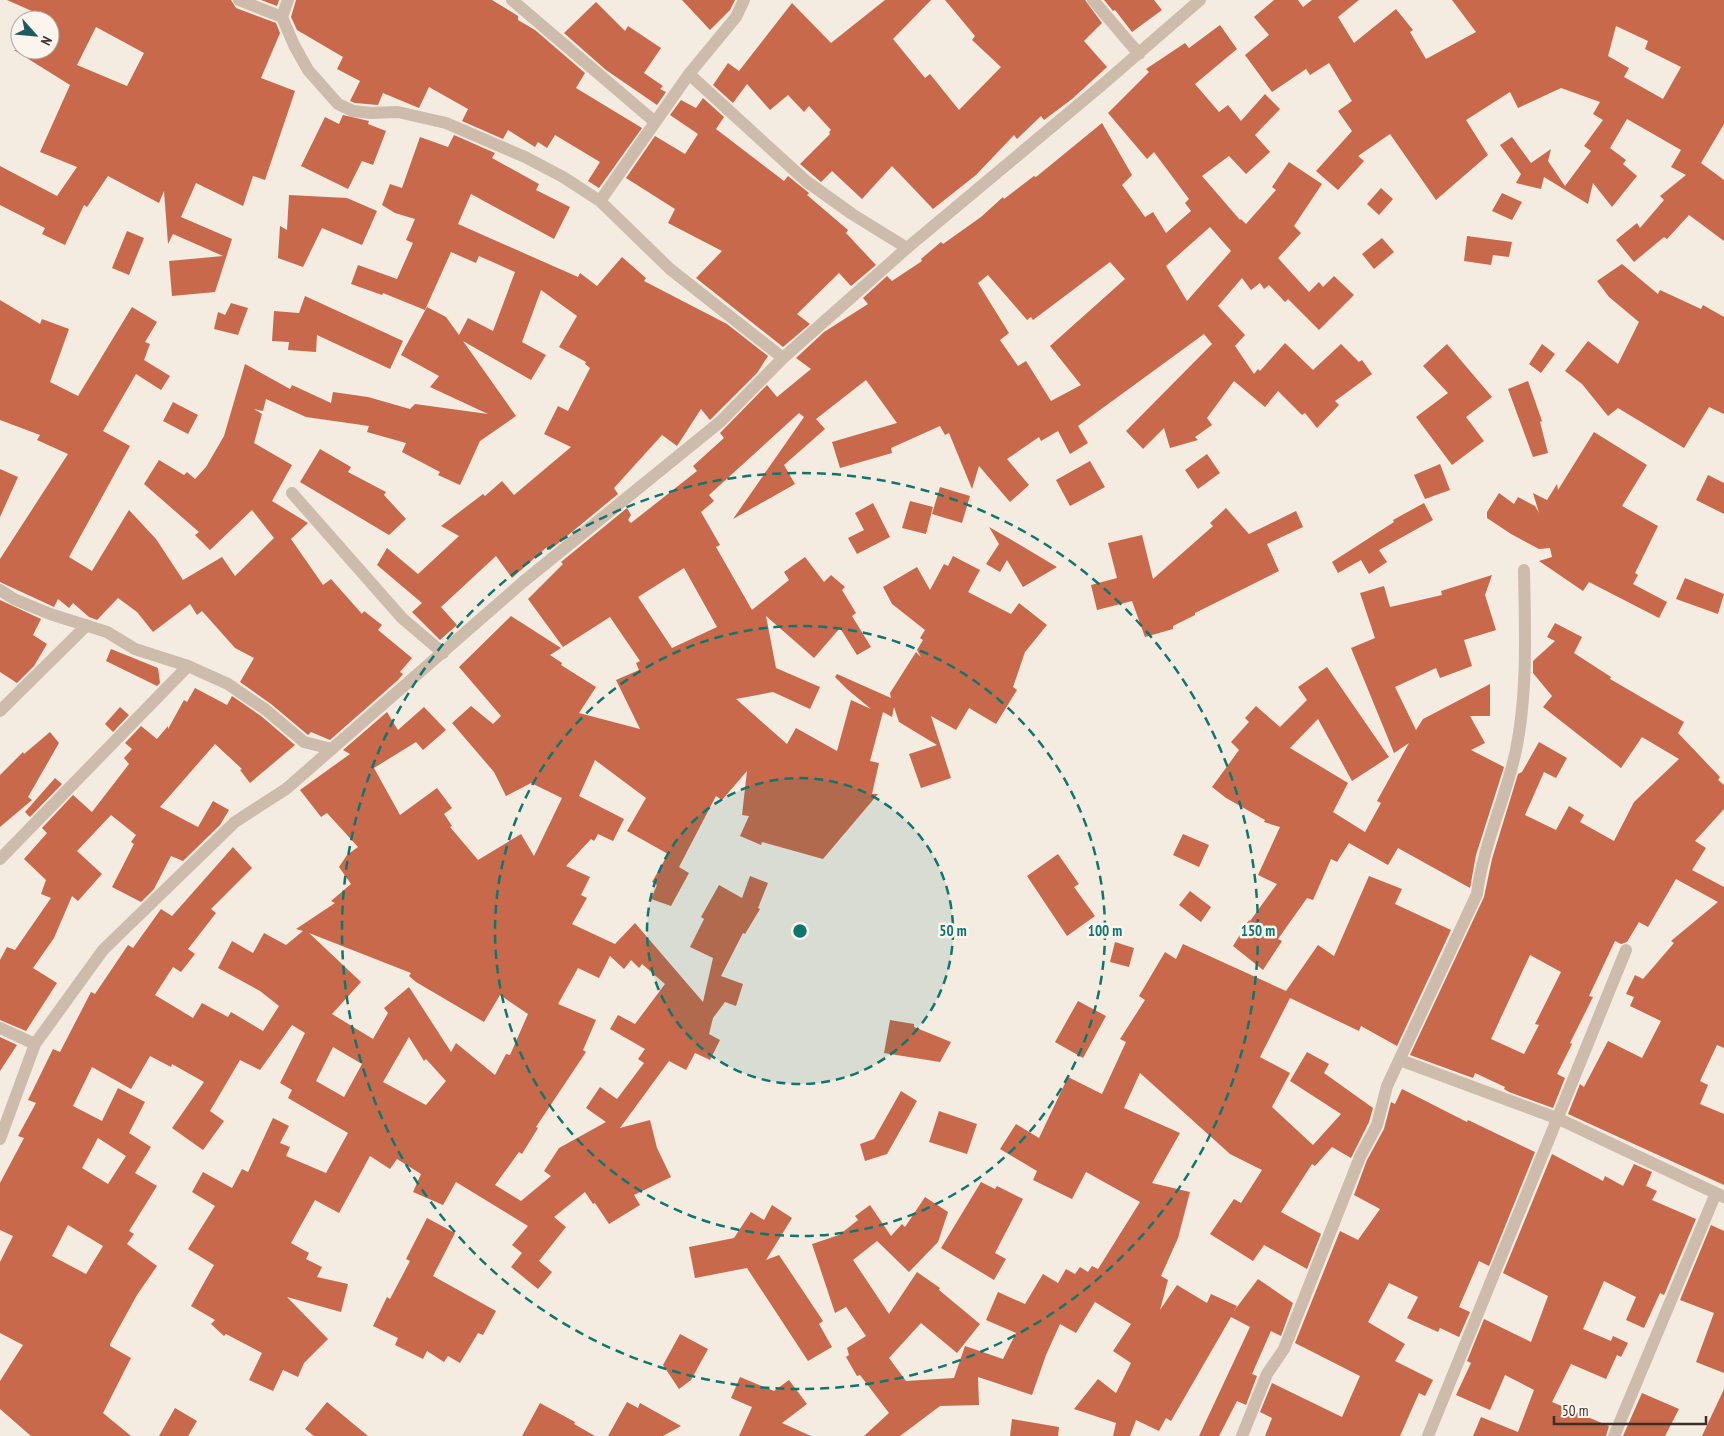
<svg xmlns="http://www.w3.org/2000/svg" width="1724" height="1436" viewBox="0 0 1724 1436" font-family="'PT Sans Narrow',sans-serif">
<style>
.building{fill:#c8694b;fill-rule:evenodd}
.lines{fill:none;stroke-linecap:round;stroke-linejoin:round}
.minor{stroke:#cdbbac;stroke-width:12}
.ring{fill:none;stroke:#0f766e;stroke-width:2.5;stroke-dasharray:9 6}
.centre{fill:#0f766e;stroke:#fbf5ee;stroke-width:2.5}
.ring-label{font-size:15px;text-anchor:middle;font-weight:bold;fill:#0f766e;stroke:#fbf5ee;stroke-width:5;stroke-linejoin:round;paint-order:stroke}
</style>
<rect width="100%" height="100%" fill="#f4ebe1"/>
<path class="building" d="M7 0H231L236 8 276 23 280 33 261 78 295 91 265 180 253 176 243 206 196 183 181 217 232 239 215 292 172 296 169 261 223 256 173 234 168 244 164 191 159 203 108 176 87 207 84 205 65 245 42 234 45 228 0 205V166L57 196 77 167 40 152 70 85 14 50H50V19ZM96 27 144 53 127 86 77 65Z
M261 0H279L277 6Z
M296 0H492L518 16V20L535 30 585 73 576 88 642 128 599 188 588 181 600 162 555 135 547 148 538 142 535 147 508 130 503 139 462 121 468 109 429 87 419 108 383 93 378 105 355 103 350 101 360 81 337 69 343 57 297 30 291 17Z
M682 0H735L730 10 710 30Z
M885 0H931L893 39 925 78 930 74 959 110 1001 67 972 40 975 36 945 0H1085L1102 23 1084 41 1107 67 1072 99 1044 120 1041 116 1017 139 1014 135 976 175 933 209 892 166 862 199 832 171 821 182 800 164 830 134 829 132 831 130 809 106 804 112 788 95 770 110 747 84 733 103 713 85 728 63 739 71 792 3 831 43Z
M1104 0H1154L1162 10 1132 32 1115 10 1113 11Z
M1274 0H1298L1303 7 1312 0H1359L1338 17 1354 43 1396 9 1413 30 1410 32 1426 59 1476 32 1452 0H1724V124L1701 163 1724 180V241L1689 215 1667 239 1664 237 1634 262 1616 240 1637 223 1640 228 1664 200 1660 196 1686 175 1671 167 1681 150 1627 119 1610 148 1626 160 1623 164 1637 176 1612 207 1593 183 1588 204 1544 177 1541 189 1516 183 1521 174 1500 145 1512 137 1531 163 1551 149 1548 161 1565 186 1591 151 1584 146 1603 120 1593 114 1600 102 1561 88 1518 108 1510 92 1466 120 1488 155 1436 200 1390 134 1358 156 1364 161 1338 190 1316 171 1352 131 1338 111 1352 101 1329 63 1310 75 1306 69 1272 92 1245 55 1269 35 1254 17ZM1616 26 1648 41 1645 49 1681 67 1663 99 1624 77 1629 68 1608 56Z
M596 2 625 31 628 26 661 48 644 73 663 86 660 89 666 92 657 105 606 70 564 33Z
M1220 25 1237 49 1195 84 1219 112 1228 105 1241 121 1265 94 1280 109 1255 135 1270 152 1246 174 1229 156 1202 176 1240 220 1241 219 1246 224 1276 190 1272 187 1289 162 1322 184 1294 226 1301 233 1278 258 1309 292 1319 282 1323 287 1334 276 1354 295 1319 330 1288 299 1285 302 1269 285 1264 289 1260 283 1251 290 1242 278 1218 306 1245 335 1235 346 1254 374 1258 369 1260 371 1285 343 1313 370 1341 344 1359 362 1362 360 1372 374 1335 401 1339 405 1317 428 1305 413 1302 415 1278 391 1265 407 1234 381 1207 418 1212 425 1195 437 1198 440 1170 448 1164 428 1143 449 1126 431 1212 344 1204 334 1078 426 1088 443 1070 454 1058 431 1041 441 1039 437 1007 459 1029 485 1010 502 979 466 972 489 949 433 945 435 940 426 891 448 892 453 840 468 832 442 897 423 866 380 816 419 825 429 784 465 795 484 733 519 804 417 799 413 709 495 714 501 701 512 720 545 716 547 752 610 789 580 784 572 805 557 824 582 831 575 845 587 842 590 856 613 852 616 871 647 857 655 840 628 814 658 766 616 776 668 820 687 810 709 773 692 736 699 787 744 796 728 837 751 851 700 871 709 847 689 835 677 837 674 891 698 890 693 916 652 921 657 917 650 923 640 920 638 925 630 892 604 883 587 917 567 930 590 944 564 948 566 953 556 980 570 968 592 1011 614 1019 603 1047 625 1025 652 1013 687 1017 690 996 724 969 708 956 730 931 716 951 778 921 788 909 754 937 745 899 722 894 707 892 717 883 712 870 761 879 763 872 794H878L823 859 762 842 761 845 740 836 749 816 742 815 747 771 722 800 716 796 679 867 689 873 671 906 651 899 657 885 652 882 668 854 627 831 646 798 595 760 579 796 624 819 613 841 598 834 594 841 591 839 566 866 590 877 581 895 587 898 572 924 615 944 635 923 703 1002 713 958 690 947 704 919 701 917 719 885 742 898 750 876 768 883 758 908 760 909 745 934 743 933 721 976 743 984 736 1006 725 1002 713 1018 709 1034 720 1040 710 1060 695 1053 686 1070 669 1061 620 1128 650 1120 657 1148 671 1177 634 1195 640 1205 609 1224 595 1203 593 1204 585 1192 554 1217 566 1227 539 1261 552 1272 538 1289 511 1267 522 1253 512 1245 528 1226 456 1182 443 1205 413 1192 421 1174 397 1159 390 1169 370 1156 339 1213 315 1200 291 1243 309 1253 306 1259 322 1267 317 1277 348 1284 341 1312 287 1297 328 1339 304 1363 298 1377 283 1370 273 1391 249 1380 262 1353 226 1334 224 1336 211 1324 215 1320 191 1306 214 1265 188 1249 215 1206 192 1192 203 1172 232 1188 242 1169 248 1172 273 1118 289 1126 280 1143 290 1147 286 1156 326 1173 348 1133 288 1098 292 1090 280 1083 305 1033 292 1025 260 1070 240 1060 210 1111 224 1121 203 1150 172 1128 204 1082 172 1064 171 1067 150 1056 131 1089 92 1067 73 1106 102 1121 118 1088 145 1102 129 1133 151 1147 135 1173 157 1186 129 1231 134 1234 127 1244 157 1266 137 1295 110 1344V1346L131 1358 103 1413 131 1436H31L0 1409V1381L23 1345 0 1333V1262L13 1236 0 1230V1183L24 1138 18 1136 36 1103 28 1100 53 1049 60 1052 91 992 95 994 128 945 133 948 161 909 172 916 233 847 252 868 211 909 216 913 188 949 195 954 181 972 173 967 155 995 193 1018 202 1003 228 1017 231 1012 263 1031 279 1006 260 991 218 968 232 941 253 953 264 933 286 945 303 931 296 929 335 903 331 901 351 884 339 867 347 855 358 847 327 813 321 817 300 790 350 754 343 750 387 712 398 730 424 707 446 730 423 750 416 742 374 768 400 815 437 788 452 808 444 814 452 826 450 827 478 860 521 834 534 856 562 798 531 783 506 796 494 772 452 723 471 706 493 724 501 716 459 667 511 616 561 648 550 655 562 663 561 665 596 687 579 713 640 729 616 680 639 670 636 663 640 661 610 617 563 647 528 599 563 564 561 562 627 508 631 515 628 520 631 523 697 471 693 466 724 438 720 433 767 385 777 397 811 369 796 358 824 332 868 304 863 298 887 276 892 281 922 261 921 259 941 242 943 244 981 217 1003 197 1004 199 1034 176 1036 177 1102 123 1132 175 1122 185 1145 217 1153 212 1166 233 1191 211 1185 203 1189 199 1154 152 1147 159 1108 113 1149 72 1146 69 1185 43 1189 48ZM1210 227 1231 251 1187 301 1166 266ZM1110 262 1125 279 1050 346 1081 385 1051 401 1026 361 1018 366 1000 340 1009 333 978 283 988 275 1027 320 1031 317 1033 320ZM684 568 717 627 672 648 638 597ZM309 933 411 973 409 976 416 982 484 1022 500 995 528 1014 510 1055 506 1054 495 1075 456 1043 451 1052 409 987 384 1008 388 1013 373 1039 332 1014 361 982ZM610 956 624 969 631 960 639 968 642 964 665 984 635 1024 618 1015 610 1029 645 1049 638 1059 644 1063 617 1099 600 1087 586 1108 606 1122 559 1148 544 1171 551 1176 521 1201 495 1185 519 1152 522 1154 538 1128 536 1127 586 1052 583 1050 596 1020 558 1004 578 968 599 978ZM409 1037 424 1061 426 1059 446 1081 426 1105 383 1082ZM333 1047 362 1064 344 1097 316 1081ZM98 1138 126 1156 108 1184 82 1168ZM68 1225 103 1246 86 1274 52 1256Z
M703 98 724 117 716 129 784 181 788 176 809 193 807 195 848 230 846 233 876 265 851 286 839 273 797 314 810 324 783 347 696 278 722 251 668 223 675 209 626 178 655 136 685 154 698 134 670 115 681 100 696 108Z
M343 115 369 121 368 124 386 131 373 165 362 161 348 189 301 166 325 117 339 124Z
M454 135 495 153 492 158 539 184 536 190 570 207 554 239 471 194 458 224 578 277 580 273 597 286 622 257 646 278 644 281 727 324 768 356 757 373 710 420 701 409 677 446 662 435 614 488 618 494 550 550 547 547 512 578 496 556 441 607 457 625 440 640 412 612 422 603 377 565 387 548 418 574 459 536 441 526 483 494 485 496 502 481 514 495 571 447 544 434 558 406 568 411 590 368 585 364 586 362 559 347 577 316 541 290 522 342 546 355 531 380 463 341 516 416 480 441 460 485 438 475 440 472 402 452 406 443 367 432 369 426 306 417 266 399 263 411 254 409 262 414 254 443 292 465 272 501 308 523 291 539 323 585 331 579 362 614 364 611 382 625 378 630 412 658 400 672 403 674 398 680 330 740 311 732 308 735 271 704 240 682 254 658 235 648 202 611 197 615 190 604 153 632 137 612 118 598 97 620 89 617 73 603 69 608 58 599 54 607 0 582V559L68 454 37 440 40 435 0 420V300L40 324 42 319 69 329 50 382 78 396 132 307 157 322 145 342 150 344 144 360 170 376 161 390 136 374 103 431 130 446 69 557 92 571 129 510 156 539 183 580 222 557 235 576 274 538 252 510 210 550 195 535 199 532 144 484 159 460 184 475 187 472 195 479 206 467 224 436 245 364 290 389 292 385 331 403 333 392 368 397 410 409 415 404 488 414 430 387 439 376 401 355 427 307 446 317 459 335 468 318 493 331 515 272 479 256 476 263 451 252 425 310 383 293 382 295 351 284 358 265 397 279 413 243 406 240 415 219 395 213 382 205 390 184 402 188 420 137 448 147Z
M1381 188 1393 199 1379 215 1367 204Z
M1502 193 1522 202 1512 220 1492 211Z
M289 195 347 198 377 211 362 245 322 228 303 267 278 258 280 226 287 230Z
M127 231 144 238 129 275 112 268Z
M1467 236 1512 242 1509 257 1493 255 1491 265 1464 261Z
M1382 238 1394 252 1374 269 1362 254Z
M1622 264 1658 294 1660 290 1701 309 1703 305 1724 317V414L1709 407 1684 448 1618 408 1608 416 1582 384 1565 371 1588 341 1618 364 1639 322 1609 297 1597 281Z
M305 296 403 341 390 369 317 335 316 352 288 350 289 342 272 341 274 311 299 313Z
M231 303 248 308 238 335 214 329 218 312 225 315Z
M1447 344 1492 397 1466 417 1484 441 1452 465 1416 417 1448 393 1423 366Z
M1542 344 1555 354 1541 373 1529 364Z
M1528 381 1542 421 1540 422 1548 453 1533 457 1508 389Z
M173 402 198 415 188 434 163 421Z
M1594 432 1647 465 1622 506 1658 526 1635 573 1638 575 1633 584 1667 602 1659 618 1589 582 1583 591 1539 561 1552 557 1550 548 1539 549 1511 534 1487 518V512L1499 493 1514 504 1518 497 1535 506 1539 513 1533 493 1547 500 1557 484 1558 490Z
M320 449 351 467 348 472 386 492 384 495 406 519 389 535 300 482Z
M1207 454 1220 473 1198 489 1185 470Z
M1090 461 1105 487 1070 506 1056 480Z
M1440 464 1450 490 1425 499 1414 475Z
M0 469 18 477 0 517Z
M1708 475 1724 483V514L1696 500Z
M940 487 970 496 962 523 932 514Z
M910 501 933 507 926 534 902 528Z
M873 503 890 537 857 554 848 538 864 530 855 513Z
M1424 503 1433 520 1379 550 1387 562 1369 574 1361 560 1338 573 1332 562 1394 522 1393 520Z
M1226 508 1249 534 1296 511 1303 527 1267 544 1279 571 1195 613V615L1173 626V629L1145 637 1132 601 1097 610 1091 585 1117 578 1108 543 1142 535 1153 579 1213 526 1210 523Z
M989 527 1010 539 1057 567 1023 587 1007 560 1000 572 986 564 999 544Z
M1492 575 1485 595 1496 630 1464 640 1472 666 1440 678 1436 668 1395 687 1416 730 1423 719 1490 684V716H1470L1485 743 1471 750 1504 767 1476 855 1470 888 1398 848 1388 865 1349 843 1337 862 1331 859 1313 900 1307 898 1278 939 1282 941 1263 970 1233 946 1249 920 1250 921 1277 884 1258 875 1280 827 1264 822 1265 820 1226 798 1212 787 1239 750 1231 742 1249 722 1245 718 1256 706 1280 727 1307 700 1298 687 1327 667 1389 757 1352 781 1318 719 1290 748 1348 783 1333 812 1365 832 1381 803 1377 801 1409 743 1394 753 1351 648 1375 638 1360 593 1384 586 1390 607 1442 595 1441 591Z
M1685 578 1724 594 1718 614 1676 599Z
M0 600 41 619 33 635 47 644 34 666 17 683 0 672Z
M1555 623 1582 637 1574 653 1611 677 1610 679 1684 722 1678 733 1720 777 1718 780 1724 785V809L1695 841 1706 848 1692 870 1724 887V1048L1717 1045 1700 1081 1708 1085 1700 1104 1724 1114V1185L1568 1114 1580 1084 1584 1087 1608 1041 1642 1058 1661 1021 1630 1006 1634 997 1626 994 1635 975 1643 979 1674 943 1671 941 1718 902 1676 879 1648 927 1639 922 1627 942 1621 944 1615 941 1589 996 1593 997 1570 1043 1572 1044 1557 1074 1565 1078 1553 1108 1509 1092 1504 1089 1505 1087 1475 1073 1473 1078 1410 1055 1484 897 1492 859 1518 774 1522 772 1539 742 1567 758 1556 778 1544 772 1525 815 1556 830 1569 806 1584 815 1580 822 1614 841 1634 802 1679 759 1642 737 1621 768 1543 707 1552 696 1533 673V661L1555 641 1547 637ZM1530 955 1561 972 1535 1024 1539 1025 1524 1054 1491 1039Z
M111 649 158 668 160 683 157 686 106 661Z
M195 688 227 705 232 696 261 716 295 745 250 783 240 770 242 769 215 744 160 807 198 827 213 801 229 810 220 825 183 861 171 856 154 889 141 902 112 887 134 844 131 842 136 835 111 815 77 851 102 874 78 901 72 896 54 938 33 968 57 983 26 1031 0 1020V960L7 947 15 950 51 898 41 894 46 880 24 859 47 833 42 828 73 795 92 812 129 764 124 758 132 749 125 743 141 726 157 739 168 726V729L184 700 187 702Z
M120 707 129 715 113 732 105 724Z
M50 732 59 743 28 797 32 800 0 827V775L23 752 24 754Z
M55 778 62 784 30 817 25 812Z
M1183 834 1209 845 1199 867 1173 855Z
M1058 854 1079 884 1074 887 1095 916 1067 936 1027 876Z
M1369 876 1402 889 1395 904 1451 930 1397 1046 1361 1026 1359 1031 1290 998 1260 1057 1290 1073 1272 1107 1313 1145 1341 1114 1290 1081 1307 1052 1329 1064 1324 1073 1373 1108 1369 1122 1351 1158 1332 1147 1315 1166 1312 1164 1281 1212 1321 1234 1307 1269 1264 1245 1253 1261 1210 1234 1234 1199 1241 1203 1262 1170 1230 1154 1140 1073 1124 1108 1180 1133 1152 1183 1190 1192 1178 1238 1161 1276 1168 1280 1160 1310 1177 1285 1207 1303 1211 1294 1237 1306 1234 1311 1258 1279 1293 1303 1281 1336 1271 1331 1252 1374 1257 1376 1246 1405 1237 1401 1219 1436H1199L1250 1327 1231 1317 1171 1421 1166 1418 1159 1431 1136 1420 1130 1436H1113L1116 1423 1074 1409 1098 1379 1116 1393 1131 1363 1113 1351 1131 1324 1095 1302 1076 1333 1060 1324 1046 1355 1032 1395 978 1377 979 1405 940 1406 900 1436H864L889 1413 860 1375 857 1376 846 1357 849 1355 847 1348 866 1336 846 1307 835 1313 812 1244 839 1235 858 1220 855 1216 870 1205 891 1236 902 1224 905 1227 925 1197 948 1212 938 1242 909 1272 877 1241 853 1260 889 1314 917 1272 940 1288 939 1290 980 1324 957 1353 921 1323 889 1358 906 1381 954 1378 965 1346 1003 1359 1016 1333 986 1320 998 1292 1025 1304 1043 1274 1058 1283 1066 1269 1075 1274 1080 1267 1088 1272 1092 1266 1098 1269 1140 1202 1086 1172 1072 1199 1033 1180 1037 1171 1000 1149 1016 1124 1039 1138 1068 1077 1102 1094 1126 1042 1120 1039 1145 1000 1139 996 1165 952 1176 959 1183 944 1286 991 1318 945 1334 956Z
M1190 891 1211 907 1201 922 1179 905Z
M1115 942 1134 948 1129 967 1110 962Z
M1078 1001 1106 1016 1083 1058 1055 1042Z
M890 1020 914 1024V1027L951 1042 940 1062 884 1053Z
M0 1037 17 1045 0 1071Z
M1402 1089 1467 1122 1468 1120 1535 1152 1489 1266 1479 1261 1459 1307 1470 1312 1459 1337 1440 1328 1438 1332 1407 1318 1418 1297 1389 1283 1368 1322 1405 1344 1395 1361 1433 1380 1425 1396 1419 1393 1400 1436H1265L1272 1418 1260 1412 1272 1383 1342 1417 1360 1376 1295 1343 1340 1231 1358 1240 1380 1209 1354 1195 1367 1160 1384 1129 1391 1102 1395 1104Z
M901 1091 917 1101 887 1154 865 1161 860 1144 874 1139Z
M939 1111 977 1124 967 1154 929 1142Z
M1552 1154 1603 1181 1605 1176 1623 1186 1634 1164 1652 1172 1646 1186 1657 1191 1652 1200 1696 1219 1664 1295 1660 1293 1644 1328 1626 1320 1636 1297 1604 1281 1583 1329 1611 1341 1613 1336 1628 1343 1621 1357 1617 1355 1606 1379 1571 1364 1552 1402 1609 1426 1606 1436H1473L1481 1417 1518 1432 1534 1390 1505 1375 1490 1410 1456 1395 1471 1363 1467 1361 1484 1319 1531 1342 1548 1296 1503 1273Z
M981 1182 995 1189 997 1186 1023 1199 995 1253 1006 1259 994 1280 941 1248Z
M772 1205 792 1218 766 1260 779 1255 823 1321 819 1324 832 1347 808 1361 747 1268 695 1278 689 1247 734 1238 751 1212 764 1220Z
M427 1218 455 1233 433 1276 496 1311 483 1335 478 1333 460 1363 448 1356 444 1362 427 1351 423 1359 395 1345 398 1338 373 1326 387 1297 390 1299 410 1261 406 1259Z
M1711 1225 1724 1231V1373L1696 1362 1714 1313 1680 1300Z
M680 1334 708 1349 691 1380 679 1389 663 1365Z
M740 1377 774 1391 789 1380 807 1404 782 1423 811 1436H739L752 1407 731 1398Z
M1724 1389V1436H1702Z
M1642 1393 1679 1409 1665 1436H1623Z
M327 1402 368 1436H314L305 1429Z
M627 1402 638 1408 640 1403 681 1426 663 1436H608Z
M540 1403 575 1422 574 1424 595 1436H522Z
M175 1408 197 1421 188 1436H159Z
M1012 1419 1059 1427 1058 1436H1010Z"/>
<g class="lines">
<path class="minor" d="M239 0 282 17
M288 0 282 17 294 45 308 70 338 104 353 111 371 113 398 112 446 123 525 157 563 177 600 201 670 269 783 358
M512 0 655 122
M1093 0 1139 54
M689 74 806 181 852 214 907 248
M600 201 689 74 736 17 744 0
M292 493 402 618 443 653
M0 590 14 599 50 614 107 632 135 649 188 666 228 684 266 710 304 742 332 749
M0 711 87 625
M0 859 188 666
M0 1028 35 1044
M1400 1060 1559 1119 1724 1197
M0 1139 35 1044 103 950 235 822 286 789 523 582 720 422 783 358 907 248 1102 85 1200 0
M1242 1436 1267 1374 1284 1349 1360 1157 1377 1125 1387 1086 1477 894C1483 844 1506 799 1516 750 1528 691 1525 630 1524 570
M1428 1436 1626 950
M1614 1436 1716 1193"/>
</g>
<circle cx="800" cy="931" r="153" fill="#0f766e" fill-opacity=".12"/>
<g class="ring">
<circle cx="800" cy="931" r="153"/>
<circle cx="800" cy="931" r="305"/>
<circle cx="800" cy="931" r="458"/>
</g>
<circle cx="800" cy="931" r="8" class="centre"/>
<g class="ring-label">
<text x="953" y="936">50 m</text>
<text x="1105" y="936">100 m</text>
<text x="1258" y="936">150 m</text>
</g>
<g transform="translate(35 35) rotate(117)"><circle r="24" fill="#fbf5ee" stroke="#aea6a0"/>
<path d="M0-4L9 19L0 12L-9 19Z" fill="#1f5a5e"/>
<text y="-8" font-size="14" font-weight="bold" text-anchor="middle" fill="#3b302b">N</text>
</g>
<path d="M1554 1416v8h152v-8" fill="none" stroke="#3b302b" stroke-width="2.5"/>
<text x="1562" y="1416" font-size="15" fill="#3b302b" stroke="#fbf5ee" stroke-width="4" paint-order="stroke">50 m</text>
</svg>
